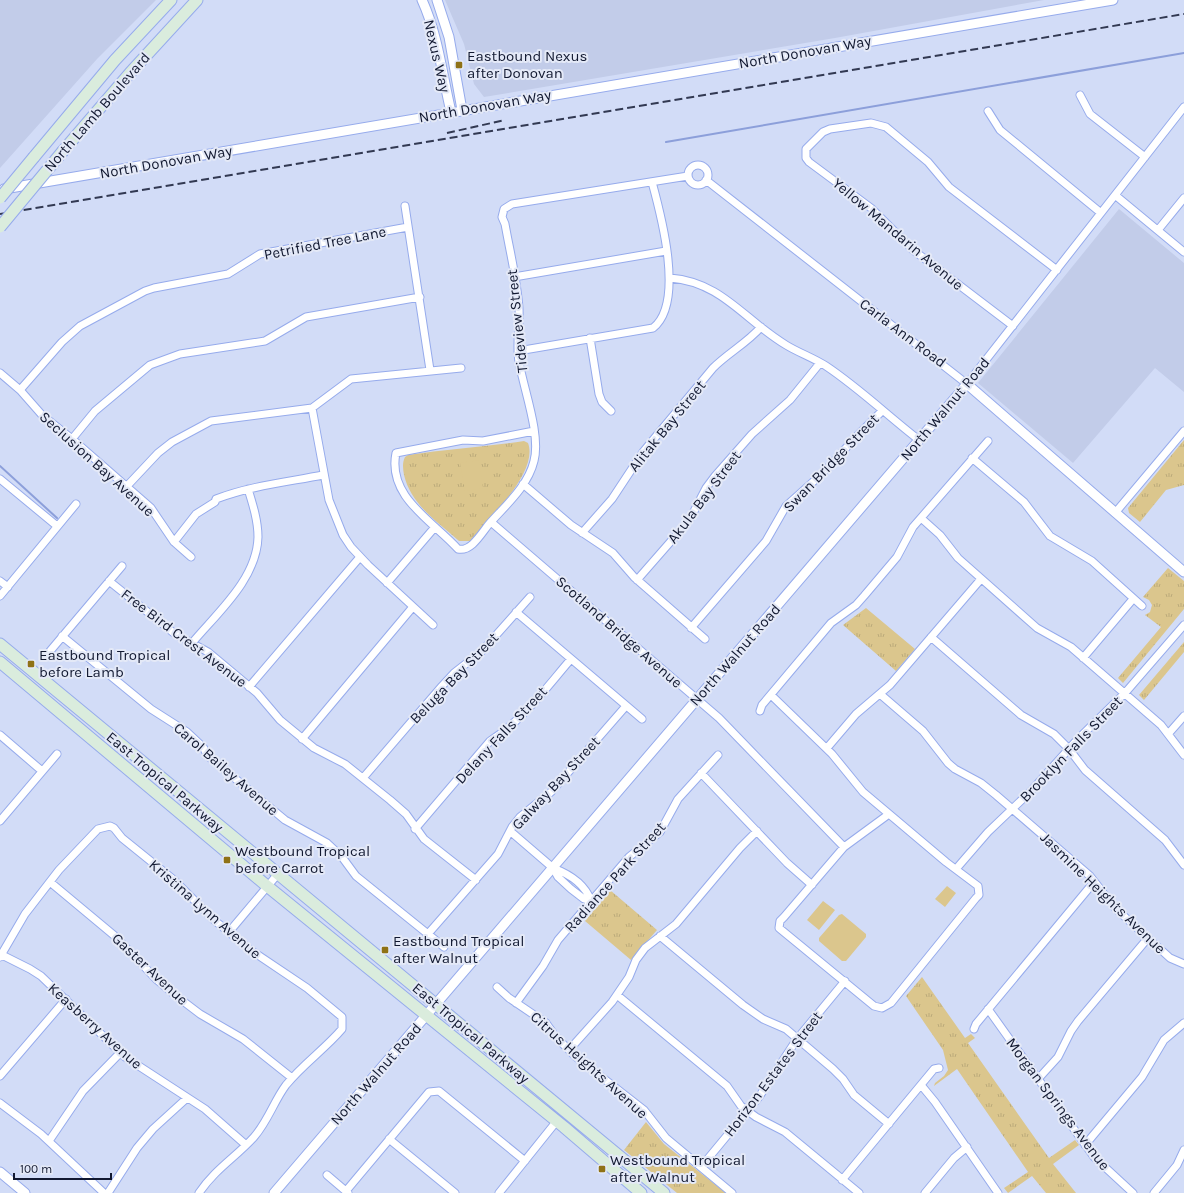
<svg xmlns="http://www.w3.org/2000/svg" width="1184" height="1193" viewBox="0 0 1184 1193" font-family="Karla,sans-serif">
<style>
.built{fill:#c2cce9}
.park{fill:url(#park-tufts)}
.pitch{fill:#dbc68d}
.lines{fill:none;stroke-linecap:round;stroke-linejoin:round}
.stream{stroke:#8c9fda;stroke-width:2}
.minor-casing{stroke:#96abec;stroke-width:9}
.tertiary-casing{stroke:#96abec;stroke-width:11}
.secondary-casing{stroke:#96abec;stroke-width:13}
.minor{stroke:#fff;stroke-width:7}
.tertiary{stroke:#fff;stroke-width:9}
.secondary{stroke:#daecdd;stroke-width:11}
.rail{stroke:#323952;stroke-width:2;stroke-dasharray:8 4;stroke-linecap:butt}
.secondary-bridge-casing{stroke:#96abec;stroke-width:13;stroke-linecap:butt}
.secondary-bridge{stroke:#daecdd;stroke-width:11}
.poi-dot{fill:#8f7216;stroke:#e4e9f7;stroke-width:1.5}
.labels{text-anchor:middle;dominant-baseline:central;stroke-width:4;stroke-linejoin:round;paint-order:stroke}
.street-label{font-size:15px;fill:#121931;stroke:#e4e9f7}
.poi-label{font-size:15px;fill:#121931;stroke:#e4e9f7;text-anchor:start}
</style>
<defs>
<pattern id="park-tufts" width="24" height="20" patternUnits="userSpaceOnUse"><rect width="24" height="20" fill="#dbc68d"/><path d="M3 7l-1-3M5 7V3M7 7l1-3M15 17l-1-3M17 17v-4M19 17l1-3" fill="none" stroke="#bbaa7a"/></pattern>
</defs>
<rect width="100%" height="100%" fill="#d2dcf7"/>
<path class="built" d="M0 0H156L97 59 0 168Z
M445 0H1044L835 38 484 97 474 84 464 44Z
M1119 209 1184 263V392L1155 368 1073 463 978 383Z"/>
<path class="park" d="M1184 440V485L1166 490 1140 522 1129 513 1128 508Z
M524 441 528 443C539 472 488 520 470 541H459C438 522 411 505 404 475 403 469 402 463 405 457L408 455C447 449 485 447 524 441Z
M1168 568 1184 581V609L1123 683 1118 678 1161 627 1145 615 1150 612 1152 605 1149 600 1143 597Z
M866 608 915 649 896 671 843 625Z
M1184 642V652L1144 700 1139 695Z
M610 890 657 930 631 960 585 921Z
M922 977 965 1038 971 1034 975 1038 968 1043 1049 1158 1075 1140 1079 1145 1053 1164 1076 1193H1046L1032 1176 1008 1193 1004 1188 1028 1172 957 1069 934 1086 935 1083 944 1076 948 1070 943 1050 906 996Z
M646 1122 664 1144 726 1193H677L624 1150Z"/>
<path class="pitch" d="M479 460 483 488 465 491 460 463Z
M947 886 956 893 945 907 935 899Z
M823 901 835 910 819 930 807 920Z
M842 914 866 934V937L846 961H842L819 941V938L839 915Z"/>
<g class="lines">
<path class="stream" d="M666 142 1184 53
M0 466 57 518"/>
<g class="minor-casing">
<path id="minor" d="M1080 95 1090 114 1145 157
M988 111 1000 130 1101 213
M688 175a10 10 0 1 1 20 0a10 10 0 1 1-20 0Z
M706 180 967 384 1184 107
M1115 195 1184 252
M405 206 430 370
M1158 230 1184 198
M514 277 666 251
M670 278C722 282 744 320 786 345 799 353 814 358 826 366 859 388 888 416 919 440
M1013 326 913 250 871 208 809 162 806 158V149L823 132 830 129 871 123 886 127 928 162 949 187 1057 270
M590 338 599 394 602 402 611 411
M518 351 653 328C685 303 661 215 652 182
M0 373 20 390 42 415 72 439 151 508 174 542 191 557
M20 390 62 342 80 326 145 291 154 288 228 274 260 254 408 227
M312 408 329 500 343 535 351 547 368 565 433 625
M534 431 483 441 463 440 396 453C387 497 433 521 458 549 471 552 481 534 489 524 506 505 528 486 534 461 541 435 524 390 519 362 516 344 520 326 519 308 517 280 510 252 505 224L502 217 504 209 512 204 688 176
M72 439 95 411 150 365 180 354 265 341 306 317 420 297
M972 458 1024 502 1050 536 1092 561 1142 606
M0 479 57 526
M523 484 571 525 613 553 634 577 705 639
M127 486 158 453 172 442 211 421 312 408 351 379 461 368
M1115 513 1184 431
M921 518 940 535 958 558 1037 628 1071 647 1161 725 1184 755
M491 522 719 718 844 847
M582 533 612 499 643 452 713 368C728 353 747 343 761 327
M174 542 196 514 215 502 216 499C250 486 287 482 323 475
M637 580 679 532 690 519 706 488 715 476 752 434 790 400 820 363
M0 581 8 587
M109 581 175 634 208 652 257 693 280 720 314 748 345 764 390 800 406 814 424 839 476 880
M387 583 435 527
M0 596 76 504
M516 612 642 719
M691 628 766 541 786 506 824 472 856 437 882 411
M62 636 151 709 187 732 203 747 208 756 285 820 327 843 342 857 356 876 444 947
M931 637 1021 715 1054 734 1069 749 1085 770 1165 840 1184 865
M192 643C217 613 257 579 258 537 258 521 253 505 248 489
M45 657 122 566
M1083 658 1133 599
M249 687 360 557
M880 694 923 731 948 763 955 769 981 783 996 795 1090 876 1115 908 1170 958 1184 964
M771 695 832 754 863 792 946 862 978 886 979 895 976 898 891 1003 882 1008 874 1006 779 928 780 921 784 917 844 847 889 814
M760 711 762 705 831 623 856 605 864 596 897 557 913 527 988 441
M1169 733 1184 716
M0 735 42 771
M302 739 412 608
M827 748 856 714 890 685 981 579
M701 773 787 863 812 885
M363 778 442 686 454 673 481 652 530 597
M0 821 57 754
M415 829 490 741C523 720 546 688 571 659
M510 831 553 868 558 877 571 889 584 899 591 901
M553 868C569 874 585 884 591 901
M956 869 988 832 1031 791 1076 741 1125 693 1184 625
M50 882 116 937 156 979 175 995 200 1014 243 1039 292 1078
M229 932 277 875
M427 935 498 854 512 827 520 817 551 792 626 706
M660 936 743 1005 763 1019 786 1029 833 1069 843 1079 854 1095 889 1124
M0 954 30 969 41 976 125 1057 205 1109 246 1145
M0 957 25 914 59 870 98 829 110 826 114 828 122 838 174 880 214 920 252 951 307 988 342 1017V1029C325 1049 303 1064 286 1085 274 1101 268 1121 254 1137 236 1157 215 1169 199 1193
M497 987 509 998 546 1023 556 1037 576 1057 644 1110 666 1138 732 1193
M617 995 727 1086 741 1106 756 1117 785 1132 859 1193
M516 1003 543 966 558 940 629 857 660 832 678 799 718 755
M988 1009 1094 1157 1133 1193
M974 1029 976 1024 1094 882
M569 1050 612 1002 629 977 636 960 645 948 676 924 740 848 757 831
M0 1076 66 999
M1038 1079 1058 1057 1071 1031 1078 1021 1148 938
M921 1085 935 1102 998 1193
M0 1103 41 1134 104 1193
M389 1139 455 1193
M49 1141 83 1091 120 1053
M1085 1145 1142 1077 1164 1040 1184 1023
M701 1167 759 1097 797 1039 845 981
M327 1175 348 1193
M842 1180 934 1069 939 1068
M346 1191 429 1092 439 1091 525 1161
M108 1193 137 1148 153 1129 187 1098
M499 1193 556 1122
M925 1193 954 1158 967 1147
M1154 1193 1177 1165 1184 1150"/>
</g>
<g class="tertiary-casing">
<path id="tertiary" d="M422 0C438 35 442 74 451 112
M437 0 449 37 462 110
M4 189 1113 0
M0 1172 25 1193
M274 1193 967 384 1184 572"/>
</g>
<g class="secondary-casing">
<path id="secondary" d="M63 151 130 73 197 0
M34 157 115 60 171 0
M0 644 664 1193
M0 662 267 886 564 1127 641 1193"/>
</g>
<use href="#minor" class="minor"/>
<use href="#tertiary" class="tertiary"/>
<use href="#secondary" class="secondary"/>
<path class="rail" d="M447 133 505 120
M0 214 1184 14"/>
<g class="secondary-bridge-casing">
<path id="secondary-bridge" d="M0 198 34 157
M0 227 63 151"/>
</g>
<use href="#secondary-bridge" class="secondary-bridge"/>
</g>
<g class="poi-dot">
<rect x="455" y="61" width="8" height="8" rx="2"/>
<rect x="27" y="660" width="8" height="8" rx="2"/>
<rect x="223" y="856" width="8" height="8" rx="2"/>
<rect x="381" y="946" width="8" height="8" rx="2"/>
<rect x="598" y="1165" width="8" height="8" rx="2"/>
</g>
<g class="labels">
<g class="street-label">
<text transform="translate(805 52) rotate(-10)">North Donovan Way</text>
<text transform="translate(437 56) rotate(77)">Nexus Way</text>
<text transform="translate(485 106) rotate(-10)">North Donovan Way</text>
<text transform="translate(97 112) rotate(-49)">North Lamb Boulevard</text>
<text transform="translate(166 162) rotate(-10)">North Donovan Way</text>
<text transform="translate(898 234) rotate(40)">Yellow Mandarin Avenue</text>
<text transform="translate(325 243) rotate(-11)">Petrified Tree Lane</text>
<text transform="translate(517 321) rotate(-96)">Tideview Street</text>
<text transform="translate(903 333) rotate(37)">Carla Ann Road</text>
<text transform="translate(945 409) rotate(-50)">North Walnut Road</text>
<text transform="translate(667 426) rotate(-51)">Alitak Bay Street</text>
<text transform="translate(831 463) rotate(-46)">Swan Bridge Street</text>
<text transform="translate(97 464) rotate(42)">Seclusion Bay Avenue</text>
<text transform="translate(704 497) rotate(-53)">Akula Bay Street</text>
<text transform="translate(619 632) rotate(41)">Scotland Bridge Avenue</text>
<text transform="translate(184 638) rotate(37)">Free Bird Crest Avenue</text>
<text transform="translate(735 655) rotate(-49)">North Walnut Road</text>
<text transform="translate(454 678) rotate(-46)">Beluga Bay Street</text>
<text transform="translate(501 735) rotate(-47)">Delany Falls Street</text>
<text transform="translate(1071 749) rotate(-46)">Brooklyn Falls Street</text>
<text transform="translate(226 769) rotate(41)">Carol Bailey Avenue</text>
<text transform="translate(165 782) rotate(40)">East Tropical Parkway</text>
<text transform="translate(556 783) rotate(-47)">Galway Bay Street</text>
<text transform="translate(615 877) rotate(-48)">Radiance Park Street</text>
<text transform="translate(1103 893) rotate(44)">Jasmine Heights Avenue</text>
<text transform="translate(205 909) rotate(41)">Kristina Lynn Avenue</text>
<text transform="translate(150 969) rotate(43)">Gaster Avenue</text>
<text transform="translate(95 1026) rotate(42)">Keasberry Avenue</text>
<text transform="translate(471 1033) rotate(40)">East Tropical Parkway</text>
<text transform="translate(589 1065) rotate(42)">Citrus Heights Avenue</text>
<text transform="translate(376 1074) rotate(-49)">North Walnut Road</text>
<text transform="translate(773 1074) rotate(-53)">Horizon Estates Street</text>
<text transform="translate(1058 1104) rotate(53)">Morgan Springs Avenue</text>
</g>
<g class="poi-label">
<text x="467" y="56">Eastbound Nexus<tspan x="467" dy="17">after Donovan</tspan></text>
<text x="39" y="655">Eastbound Tropical<tspan x="39" dy="17">before Lamb</tspan></text>
<text x="235" y="851">Westbound Tropical<tspan x="235" dy="17">before Carrot</tspan></text>
<text x="393" y="941">Eastbound Tropical<tspan x="393" dy="17">after Walnut</tspan></text>
<text x="610" y="1160">Westbound Tropical<tspan x="610" dy="17">after Walnut</tspan></text>
</g>
</g>
<path d="M14 1173v6h97v-6" fill="none" stroke="#121931" stroke-width="2"/>
<text x="20" y="1173" font-size="12" fill="#121931" stroke="#e4e9f7" stroke-width="3" paint-order="stroke">100 m</text>
</svg>
